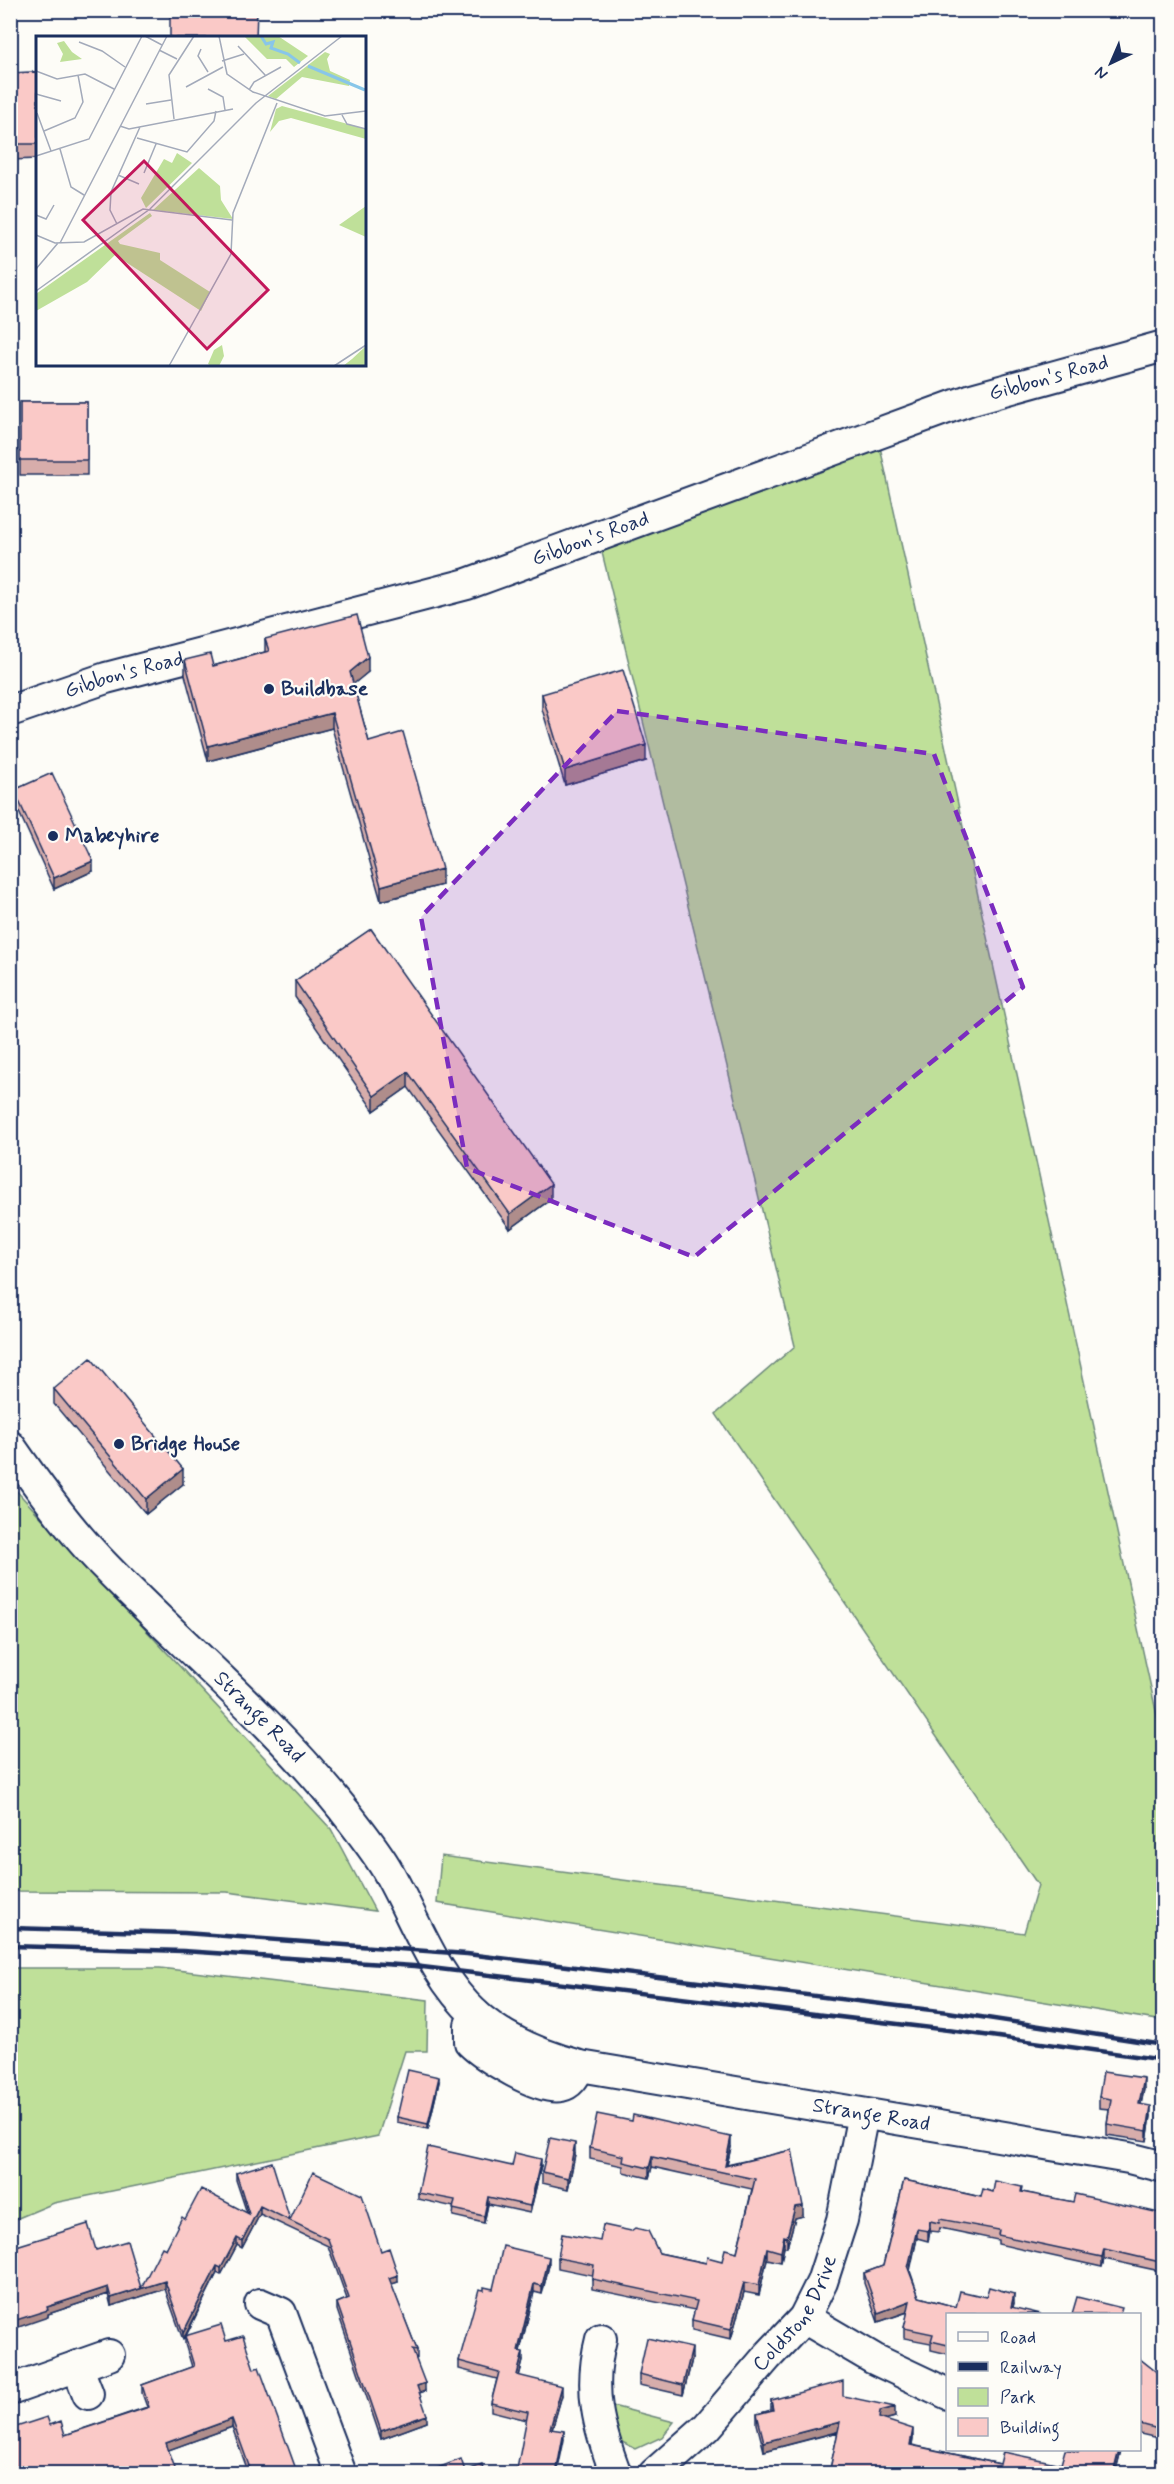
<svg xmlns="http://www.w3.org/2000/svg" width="1174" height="2484" viewBox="0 0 1174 2484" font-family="Mynerve,sans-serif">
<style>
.green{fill:#bfe099;stroke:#6d887c;stroke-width:1.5}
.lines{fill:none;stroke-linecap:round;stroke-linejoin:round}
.minor-casing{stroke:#1b2f5e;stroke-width:34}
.minor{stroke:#fdfcf7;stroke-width:30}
.rail{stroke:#1b2f5e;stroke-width:4.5}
.wall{fill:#d7adab;stroke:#1b2f5e;stroke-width:1.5}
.shaded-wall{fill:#af8d8b;stroke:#1b2f5e;stroke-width:1.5}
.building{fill:#fac9c7;stroke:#1b2f5e;stroke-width:1.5}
.marked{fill:#7b2cbf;fill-opacity:0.2;stroke:#7b2cbf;stroke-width:4.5;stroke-dasharray:12 8;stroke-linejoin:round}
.poi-dot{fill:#1b2f5e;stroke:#fdfcf7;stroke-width:2}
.labels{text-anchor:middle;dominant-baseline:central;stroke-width:4.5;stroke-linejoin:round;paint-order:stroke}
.street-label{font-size:21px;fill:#1b2f5e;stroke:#fdfcf7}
.poi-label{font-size:21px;font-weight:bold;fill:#1b2f5e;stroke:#fdfcf7;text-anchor:start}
.inset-river{fill:none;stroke:#88c6e9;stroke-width:3}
.inset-road{fill:none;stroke:#a3aaba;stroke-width:1.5}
.view{fill:#c2185b;fill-opacity:0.15;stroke:#c2185b;stroke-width:3}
.inset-edge{fill:none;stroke:#1b2f5e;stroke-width:3}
</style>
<rect width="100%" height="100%" fill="#fdfcf7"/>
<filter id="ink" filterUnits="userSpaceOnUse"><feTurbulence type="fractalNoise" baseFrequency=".0167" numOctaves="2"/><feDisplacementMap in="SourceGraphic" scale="12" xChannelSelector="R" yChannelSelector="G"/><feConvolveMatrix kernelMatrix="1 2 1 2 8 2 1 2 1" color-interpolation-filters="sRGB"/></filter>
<g filter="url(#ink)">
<path class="green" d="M877 433 1163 1743V2021L437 1903 441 1856 1024 1933 1038 1885 716 1414 795 1346 598 536Z
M10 1484 331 1829 375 1911 227 1892 11 1891Z
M11 1968H160L428 2000 427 2051H405L378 2136 54 2203 11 2221Z
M605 2404 674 2422 662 2437 636 2449 608 2435Z"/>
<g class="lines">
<g class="minor-casing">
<g id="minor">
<path id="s1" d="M10 711 106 678 467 584 972 399 1164 346"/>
<path id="s2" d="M10 1446C37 1485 72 1533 106 1567 185 1648 272 1720 343 1809 358 1828 374 1848 386 1868 414 1916 433 1976 475 2014 504 2040 543 2056 580 2066L1129 2158 1164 2167"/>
<path d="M475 2014 470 2025V2042C484 2056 542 2092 561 2086 571 2084 575 2075 580 2066"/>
<path d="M260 2304 281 2313 341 2474"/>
<path d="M804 2318 874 2359 948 2394"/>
<path d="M601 2339C588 2389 598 2427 616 2474"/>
<path d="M77 2366 88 2394"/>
<path d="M10 2390 109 2355"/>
<path id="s3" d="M654 2474 707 2427 767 2357 804 2318 822 2282 842 2220 863 2114"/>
</g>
</g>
<use href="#minor" class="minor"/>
<path class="rail" d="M10 1928 184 1933 467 1954 948 2012 1164 2045
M10 1946 183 1951 414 1966 948 2030 1164 2060"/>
</g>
<path class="wall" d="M38 72V159L10 160V73Z
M20 402H87V475H20Z
M265 639 368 672 353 684 369 742 442 885 381 901 332 728 208 761 185 675V660L213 666 265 652Z
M542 694 646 761 565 785 542 709Z
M14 790 93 871 54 889 14 801Z
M371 929 551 1199 510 1229 408 1087 374 1111 295 997V981Z
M54 1389 183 1484 146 1514 54 1404Z
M439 2082 428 2129 397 2122V2117Z
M1144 2089 1141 2104 1151 2116 1147 2141 1107 2135V2124L1109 2109 1099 2108V2097Z
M731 2147 727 2165 792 2150 803 2216 795 2218 787 2247H784L781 2262 767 2259 759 2295 744 2292 731 2339 692 2330V2320L695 2310 592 2289V2275L558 2268V2258L659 2253 706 2263 722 2261 737 2252 752 2189 652 2167 649 2178 623 2172V2166L590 2159V2148Z
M575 2154 568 2189 542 2183V2172Z
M512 2166H541L530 2213 488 2204 484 2223 453 2216 454 2207 418 2199V2193Z
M236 2173 290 2220 381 2251 398 2282 391 2284 417 2350V2358L415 2357 425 2391 419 2393 427 2422 381 2439 337 2310V2303L347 2299 328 2246 260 2214 242 2248 237 2245 221 2275 217 2273 186 2336 226 2341 254 2369 297 2474H249L232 2427 168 2450 10 2474 50 2425 65 2435 147 2407 142 2393V2385L192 2367 185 2344V2338L183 2340 165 2289 111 2306 108 2294 48 2314V2317L13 2247 96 2250 141 2288 185 2219 247 2213 236 2180Z
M904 2180 981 2197 993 2192H1022L1073 2202 1164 2214V2265L1161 2264 1160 2271 1104 2259 1102 2267 998 2244V2240L940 2228 939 2232 930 2231 928 2241 917 2238 910 2271 919 2297 956 2307 986 2297 1014 2303 1013 2307 948 2314V2354L931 2350V2343L904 2338V2328L908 2312 878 2322 864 2283V2273L883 2266Z
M549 2265 542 2294 534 2292 520 2351 523 2361 519 2376 562 2395 552 2429 564 2440 527 2420 491 2411V2403L497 2379 459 2369V2361L484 2290 493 2289Z
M692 2359 683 2395 639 2385V2374Z
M1140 2359 1164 2378V2416L1158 2438 1140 2434Z
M843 2396 895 2417 884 2420 913 2438 912 2445 1000 2464H1061L1078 2452 1121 2450 1115 2474H829L838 2432 764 2451 757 2424V2414L771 2410V2400Z"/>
<path class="shaded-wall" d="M368 657V672L350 687V672Z
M332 713V728L208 761V746Z
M646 745V761L565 785V770Z
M93 861V871L54 889V878Z
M442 869V885L381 901V886Z
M408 1072V1087L374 1111V1096Z
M551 1184V1199L510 1229V1214Z
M183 1469V1484L146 1514V1499Z
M439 2077V2082L428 2129V2124Z
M1144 2078V2089L1139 2114V2104Z
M1151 2106V2116L1147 2141V2131Z
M731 2137V2147L725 2173V2166Z
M575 2143V2154L568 2189V2178Z
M652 2157V2167L649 2178V2168Z
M541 2159V2166L530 2213V2206Z
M488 2197V2204L484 2223V2216Z
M260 2206V2214L242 2248V2241Z
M803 2206V2216L795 2218 787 2247V2237L795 2207Z
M930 2221V2231L928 2241V2231Z
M917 2229V2238L908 2277V2268Z
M784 2236V2247L781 2262V2252Z
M237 2238V2245L221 2275V2268Z
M767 2248V2259L759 2295V2285Z
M1104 2249V2259L1102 2267V2257Z
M549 2257V2265L542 2294V2286Z
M217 2266V2273L183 2340V2333Z
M398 2275V2282L389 2285V2278Z
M165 2281V2289L111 2306V2298Z
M744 2282V2292L731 2339V2329Z
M534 2284V2292L518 2359V2351Z
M108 2287V2294L48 2314V2317L10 2330V2322L47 2307Z
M1014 2294V2303L1011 2314V2307Z
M910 2301V2311L878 2322V2313Z
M692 2348V2359L683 2395V2385Z
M523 2352V2361L517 2384V2375Z
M425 2383V2391L417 2394V2386Z
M562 2386V2395L550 2437V2429Z
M1164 2406V2416L1158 2438V2429Z
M895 2407V2417L880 2421 879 2418 880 2411Z
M427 2415V2422L381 2439V2431Z
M232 2419V2427L166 2451V2443Z
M840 2422V2431L764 2451V2442Z
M913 2429V2438L910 2455V2445Z
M564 2431V2440L557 2474H556Z
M1119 2450H1121L1115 2474H1113Z"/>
<path class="building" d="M170 10H257L256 38H170Z
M38 72V144H10V73Z
M20 402H87V460H20Z
M357 615 368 657 350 672 369 742 403 732 442 869 381 886 332 713 208 746 185 660 210 654 213 666 269 651 265 639Z
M623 670 646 745 565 770 542 694Z
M52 773 93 861 54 878 14 790Z
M371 929 551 1184 510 1214 408 1072 374 1096 295 981Z
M91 1358 183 1469 146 1499 54 1389Z
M408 2070 439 2077 428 2124 397 2117Z
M1103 2072 1144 2078 1139 2104 1151 2106 1147 2131 1107 2124 1111 2099 1099 2097Z
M597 2114 632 2121 633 2115 731 2137 725 2166 792 2150 803 2206 795 2207 787 2237 784 2236 781 2252 767 2248 759 2285 744 2282 731 2329 692 2320 697 2301 592 2279 594 2265 558 2258 562 2234 600 2241 603 2225 631 2231 635 2228 648 2231 659 2253 706 2263 707 2257 722 2261 725 2249 737 2252 755 2179 652 2157 649 2168 623 2162 624 2156 590 2148Z
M550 2138 575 2143 568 2178 542 2172Z
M428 2147 512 2166 515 2153 541 2159 530 2206 488 2197 484 2216 453 2209 455 2200 418 2193Z
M272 2162 290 2220 313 2172 362 2195 381 2251 389 2248 398 2275 389 2278 417 2350 412 2349 425 2383 417 2386 427 2415 381 2431 337 2303 349 2298 328 2239 260 2206 242 2241 237 2238 221 2268 217 2266 183 2333 165 2281 111 2298 108 2287 47 2307 48 2310 10 2322V2240L13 2247 88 2224 96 2250 127 2241 141 2288 162 2247 166 2249 182 2217 185 2219 201 2189 249 2214 236 2173Z
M904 2180 981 2197 983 2189 993 2192 995 2181 1022 2187 1021 2192 1073 2202 1075 2194 1164 2214V2256L1161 2255 1160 2262 1104 2249 1102 2257 998 2235 999 2230 940 2219 939 2223 930 2221 928 2231 917 2229 908 2268 919 2297 956 2307 960 2291 986 2297 989 2287 1014 2294 1011 2307 1041 2314H948V2345L931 2341 933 2334 904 2328 910 2301 878 2313 864 2273 883 2266Z
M503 2246 549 2257 542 2286 534 2284 518 2351 523 2352 517 2375 562 2386 550 2429 564 2431 556 2474H516L528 2412 491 2403 499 2372 459 2361 479 2289 484 2290V2287L493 2289Z
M1077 2297 1122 2308 1120 2314H1072Z
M221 2325 226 2341 243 2336 254 2369 259 2367 297 2472 294 2474H252L232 2419 166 2443 177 2474H10V2429L47 2417 50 2425 61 2421 65 2435 149 2407 142 2385 194 2366 185 2336Z
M647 2338 692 2348 683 2385 639 2374Z
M1140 2359 1164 2378V2406L1158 2429 1140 2424Z
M843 2381V2396L895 2407 880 2411 879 2418 913 2429 910 2445 1000 2464 1003 2452 1061 2464 1065 2450H1070L1078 2452 1079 2450H1119L1113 2474H829L840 2422 764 2442 757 2414 773 2410 771 2400Z
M461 2459 465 2471 482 2465 484 2474H422Z"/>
</g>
<path class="marked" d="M617 711 934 754 1023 987 694 1257 467 1168 421 917Z"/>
<g class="poi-dot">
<circle cx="269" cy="689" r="6"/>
<circle cx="53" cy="836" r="6"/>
<circle cx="119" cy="1444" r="6"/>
</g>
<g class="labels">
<g class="street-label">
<text stroke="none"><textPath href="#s1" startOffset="1092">Gibbon's Road</textPath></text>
<text stroke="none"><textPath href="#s1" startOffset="606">Gibbon's Road</textPath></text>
<text stroke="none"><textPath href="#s1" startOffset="120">Gibbon's Road</textPath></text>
<text stroke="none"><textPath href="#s2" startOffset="369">Strange Road</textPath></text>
<text stroke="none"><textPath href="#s2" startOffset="1152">Strange Road</textPath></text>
<text stroke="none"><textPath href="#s3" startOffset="216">Coldstone Drive</textPath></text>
</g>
<g class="poi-label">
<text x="281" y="689">Buildbase</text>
<text x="65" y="836">Mabeyhire</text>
<text x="131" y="1444">Bridge House</text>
</g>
</g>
<g transform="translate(36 36)">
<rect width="330" height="330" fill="#fdfcf7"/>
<path d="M208 0H242L272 20 258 31 250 23H231ZM28 5 36 16 46 23 24 26 27 18 21 7ZM289 16 294 18 291 23 294 35 314 44 313 50 266 41 240 63 232 60ZM246 70 330 93V103L255 82 243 85 234 96 240 73ZM141 117 156 127 110 172 105 162 128 123 136 127ZM163 132 184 150 185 164 197 183 117 174ZM330 170V201L303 189ZM114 177 116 180 82 205 84 208 124 217V224L174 256 165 275 79 219 51 246 0 275V258ZM186 309 188 320 183 330H175L172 328 178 314ZM330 310V330H307L316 323Z" fill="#bfe099"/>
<path class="inset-river" d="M225 0 230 8 237 6 235 12 252 18 264 27M272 30 329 54"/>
<path class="inset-road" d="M109 0 126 9M183 0 191 38 217 56 289 80 330 75M43 6 66 15 89 31M202 10 230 40M165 13 162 20 172 36M123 14 141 23M186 25 208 18M0 35 21 43 49 38 78 53M150 51 187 31M172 53 187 61 189 74M213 54 218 46 245 31M0 58 25 65M110 68 135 64M1 77 15 115M306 79 311 88 330 93M138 83 133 39 158 0M84 90 93 93 197 73M8 95 39 82 47 66 42 39M101 102 151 116 178 85 180 75M24 113 35 151 48 159M0 120 53 103 106 0M108 137 120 108M82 139 103 148M0 179 10 183 18 169M81 188 74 174 75 156 104 91M0 199 19 207 48 206 107 173 196 184M24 207 131 0M0 233 22 207M0 255 114 173 220 67 306 0M133 330 195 218 197 177 241 67M298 330 330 309"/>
<path class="view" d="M108 125 232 254 171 313 47 184Z"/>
<rect width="330" height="330" class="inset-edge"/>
</g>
<rect width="1174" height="2484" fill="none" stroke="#fdfcf7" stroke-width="36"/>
<rect x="18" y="18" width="1138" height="2448" fill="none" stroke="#1b2f5e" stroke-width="2" filter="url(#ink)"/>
<rect x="946" y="2313" width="195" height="138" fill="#fdfcf7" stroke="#a3aaba" stroke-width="1.5"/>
<rect x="958" y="2332" width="30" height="9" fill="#fdfcf7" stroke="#a3aaba" stroke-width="1.5"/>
<text x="1000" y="2343" font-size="18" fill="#1b2f5e">Road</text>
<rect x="958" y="2362" width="30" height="9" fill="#1b2f5e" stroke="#a3aaba" stroke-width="1.5"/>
<text x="1000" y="2373" font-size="18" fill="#1b2f5e">Railway</text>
<rect x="958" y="2388" width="30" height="18" fill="#bfe099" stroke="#a3aaba" stroke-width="1.5"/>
<text x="1000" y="2403" font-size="18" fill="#1b2f5e">Park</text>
<rect x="958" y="2418" width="30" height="18" fill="#fac9c7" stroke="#a3aaba" stroke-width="1.5"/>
<text x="1000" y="2433" font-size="18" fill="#1b2f5e">Building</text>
<g transform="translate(1111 63) rotate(224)" stroke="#fdfcf7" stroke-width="4.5" paint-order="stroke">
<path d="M0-4.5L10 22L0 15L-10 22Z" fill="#1b2f5e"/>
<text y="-9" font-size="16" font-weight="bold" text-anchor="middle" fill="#1b2f5e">N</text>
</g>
</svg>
